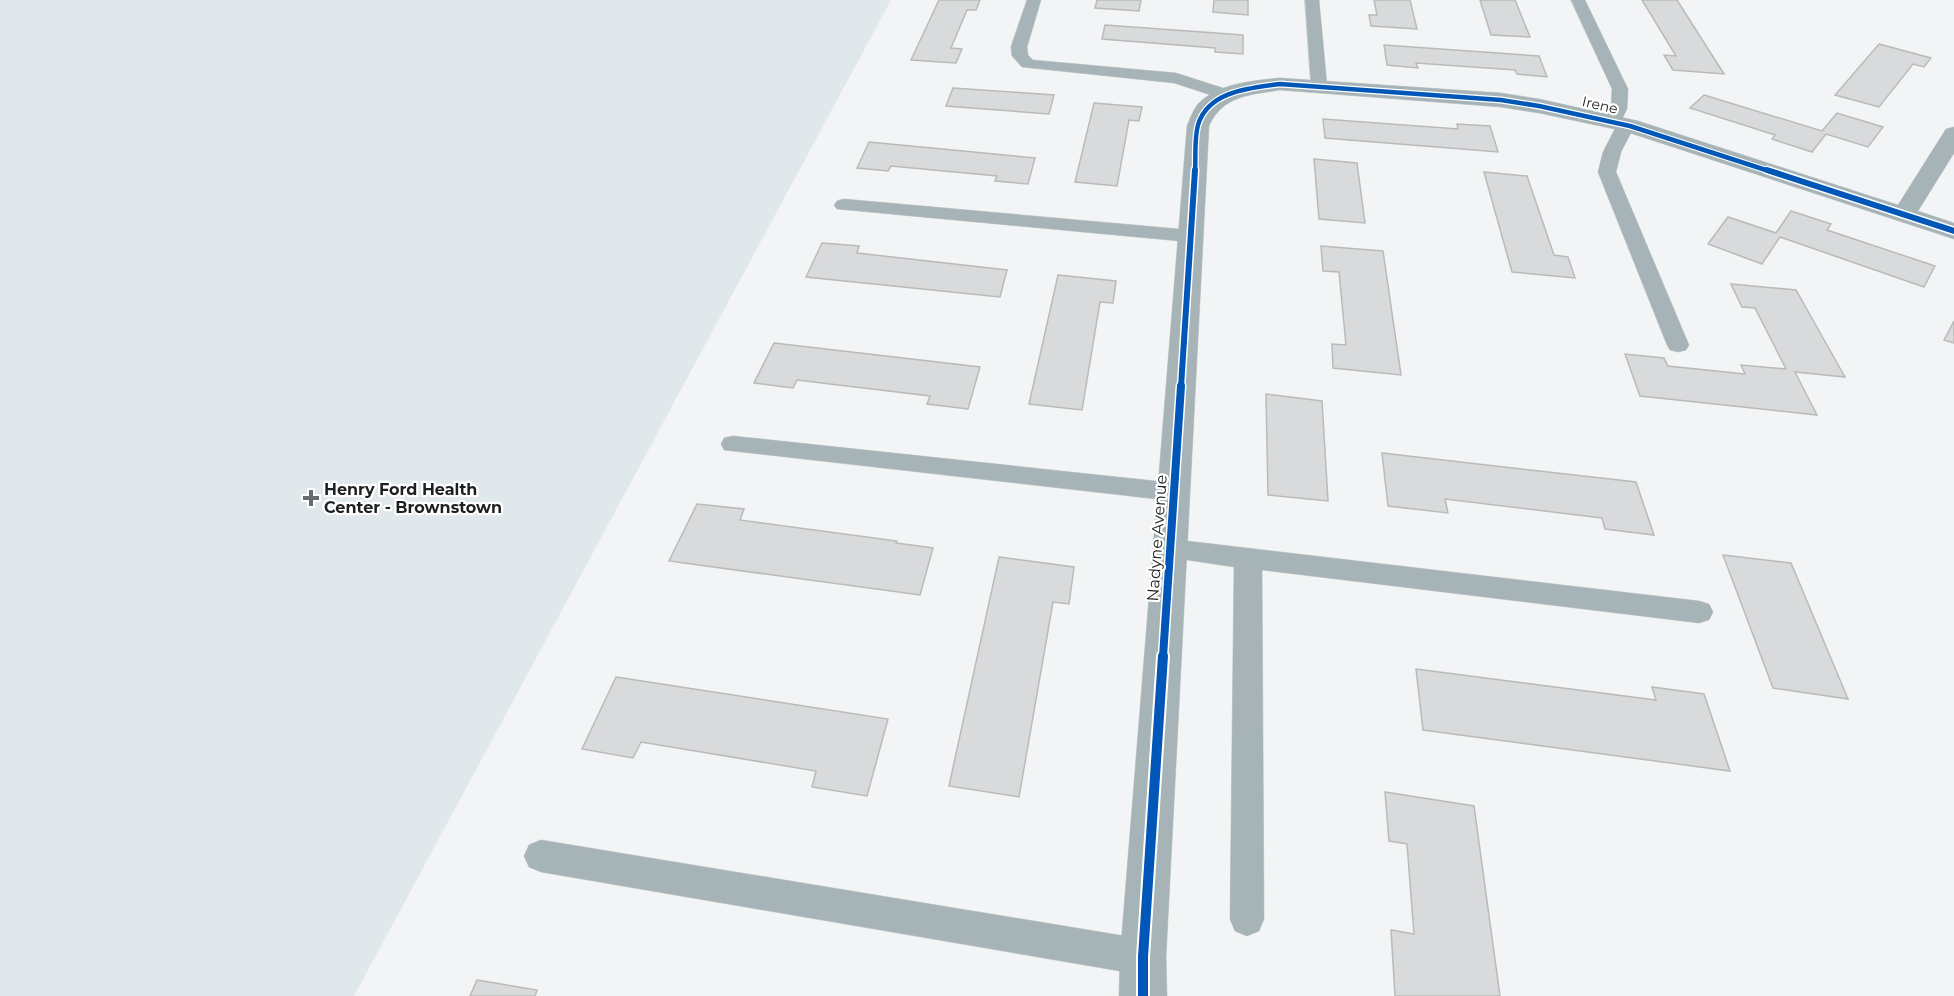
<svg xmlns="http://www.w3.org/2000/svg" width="1954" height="996" viewBox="0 0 1954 996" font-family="Montserrat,sans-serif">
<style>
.built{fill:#e1e8ec}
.building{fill:#d9dadb;stroke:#b9babb;stroke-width:1.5}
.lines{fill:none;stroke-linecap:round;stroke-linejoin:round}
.lane-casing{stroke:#cdcece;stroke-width:1}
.street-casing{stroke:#cdcece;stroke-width:1}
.lane{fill:#a6b4b8;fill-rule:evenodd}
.street{fill:#a6b4b8;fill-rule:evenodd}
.cycleway-far3-casing{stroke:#fff;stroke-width:7}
.cycleway-far2-casing{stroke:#fff;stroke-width:9}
.cycleway-far1-casing{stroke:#fff;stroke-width:11}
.cycleway-casing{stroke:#fff;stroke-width:14}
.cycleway-far3{stroke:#0057b8;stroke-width:4.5}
.cycleway-far2{stroke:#0057b8;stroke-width:6}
.cycleway-far1{stroke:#0057b8;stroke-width:8}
.cycleway{stroke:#0057b8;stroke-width:10}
.poi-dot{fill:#686a6b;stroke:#fff;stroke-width:2}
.labels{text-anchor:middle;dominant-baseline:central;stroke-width:4.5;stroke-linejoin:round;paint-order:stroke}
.far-street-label{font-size:14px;fill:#1e1f20;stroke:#fff}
.poi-label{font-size:16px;font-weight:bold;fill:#1e1f20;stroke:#fff;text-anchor:start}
.street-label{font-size:16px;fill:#1e1f20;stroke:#fff}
</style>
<rect width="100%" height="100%" fill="#f2f4f5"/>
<path class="built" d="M0 0H891L354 996H0Z"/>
<path class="building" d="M939 0H980L976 10H967L951 48 962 49 956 63 911 60Z
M1097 0H1141L1139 11 1095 8Z
M1214 0H1248V15L1213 12Z
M1374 0H1410L1417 29 1371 26 1369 15H1377Z
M1480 0H1515L1530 37 1491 35Z
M1642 0H1677L1724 74 1673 70 1664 55 1676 56Z
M1105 25 1243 35V54L1215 52V48L1102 39Z
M1879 44 1931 58 1924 67 1913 64 1879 107 1835 95Z
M1384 45 1539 56 1547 77 1517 74 1515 70 1416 63 1418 68 1387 65Z
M953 88 1054 95 1049 114 946 106Z
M1704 95 1822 131 1837 113 1883 127 1868 147 1826 134 1812 152 1772 139 1775 135 1690 108Z
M1094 103 1142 107 1139 121 1129 120 1117 186 1075 182Z
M1323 119 1458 129 1457 124 1490 126 1498 152 1325 138Z
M869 142 1035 158 1028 184 995 181 997 176 891 166 888 171 857 168Z
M1314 159 1357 163 1365 223 1319 219Z
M1484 172 1527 176 1554 255 1568 257 1575 278 1512 272Z
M1791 211 1831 224 1827 230 1935 266 1924 287 1780 237 1762 264 1708 244 1728 217 1776 233Z
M822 243 859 246 857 253 1007 270 1000 297 806 277Z
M1321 246 1383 251 1401 375 1333 368 1332 344 1346 345 1339 272 1323 271Z
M1058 275 1116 281 1113 303 1100 302 1082 410 1029 404Z
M1731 284 1796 290 1845 377 1795 372 1817 415 1640 396 1625 354 1664 358 1668 366 1745 374 1741 365 1786 369 1755 308 1742 307Z
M1954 321V343L1944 340Z
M774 343 980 367 968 409 927 404 930 396 797 380 793 388 754 383Z
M1266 394 1322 401 1328 501 1268 495Z
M1382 453 1636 482 1654 535 1605 529 1602 518 1445 499 1448 513 1388 506Z
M697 504 744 509 740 520 897 541 896 543 933 548 920 595 669 561Z
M1723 555 1791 563 1848 699 1773 688Z
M999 557 1074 567 1069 604 1053 602 1019 797 949 786Z
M1416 669 1656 700 1652 687 1704 694 1730 771 1423 730Z
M616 677 888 719 867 796 812 787 816 771 641 742 633 758 582 749Z
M1385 792 1474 806 1500 996H1395L1391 930 1414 934 1407 844 1389 841Z
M477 980 537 990 535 996H470Z"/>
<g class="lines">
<g class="lane-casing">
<path id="lane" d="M1027 0H1041L1027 47 1028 55 1033 60 1176 73 1232 91 1234 95 1226 100 1174 83 1022 67 1012 56 1011 47Z
M1305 0H1319L1327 85 1319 90 1311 85Z
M1571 0H1585L1628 89 1627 109 1621 121H1632L1635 125 1621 152 1616 172 1689 345 1686 350 1678 352 1670 350 1667 345 1598 172 1603 152 1617 125H1606L1603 121 1611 109 1612 89Z
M844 199 1190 230 1197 232 1200 236 1197 240 1190 242 837 209 834 205 837 201Z
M733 436 1174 483 1183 486 1187 492 1183 498 1174 501 724 450 721 444 724 438Z
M1170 539 1699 601 1709 604 1713 612 1709 620 1699 623 1262 570 1264 919 1259 931 1247 936 1235 931 1230 919 1234 567 1161 556 1157 549 1161 542Z
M541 840 1143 939 1156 944 1161 957 1156 970 1143 975 541 872 529 867 524 856 529 845Z"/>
</g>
<g class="street-casing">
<path id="street" d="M1280 78 1501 93 1539 99 1638 121 1898 205 1946 129 1954 127V153L1918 211 1954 223V239L1624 131 1539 113 1501 107 1280 90C1250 95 1223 95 1209 126L1166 957 1167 996H1119L1120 957 1187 126C1190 119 1193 110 1198 104 1219 83 1252 81 1280 78Z"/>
</g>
<use href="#lane" class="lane"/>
<use href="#street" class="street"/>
<g class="cycleway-far3-casing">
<path id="cycleway-far3" d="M1195 172C1196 157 1194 139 1198 125 1208 91 1250 88 1280 84L1501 100 1539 106 1630 126 1772 172"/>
</g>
<g class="cycleway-far2-casing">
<path id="cycleway-far2" d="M1767 170 1954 231
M1181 387 1195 170"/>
</g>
<g class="cycleway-far1-casing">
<path id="cycleway-far1" d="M1163 657 1181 386"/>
</g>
<g class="cycleway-casing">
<path id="cycleway" d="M1143 996V957L1163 656"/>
</g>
<use href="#cycleway-far3" class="cycleway-far3"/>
<use href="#cycleway-far2" class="cycleway-far2"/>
<use href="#cycleway-far1" class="cycleway-far1"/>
<use href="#cycleway" class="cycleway"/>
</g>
<path class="poi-dot" d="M308 489h6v6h6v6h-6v6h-6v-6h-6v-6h6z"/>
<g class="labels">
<g class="far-street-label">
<text transform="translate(1600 105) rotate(13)">Irene</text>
</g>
<g class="poi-label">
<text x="324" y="489">Henry Ford Health<tspan x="324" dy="18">Center - Brownstown</tspan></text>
</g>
<g class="street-label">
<text transform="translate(1157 538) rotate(-86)">Nadyne Avenue</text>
</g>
</g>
</svg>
